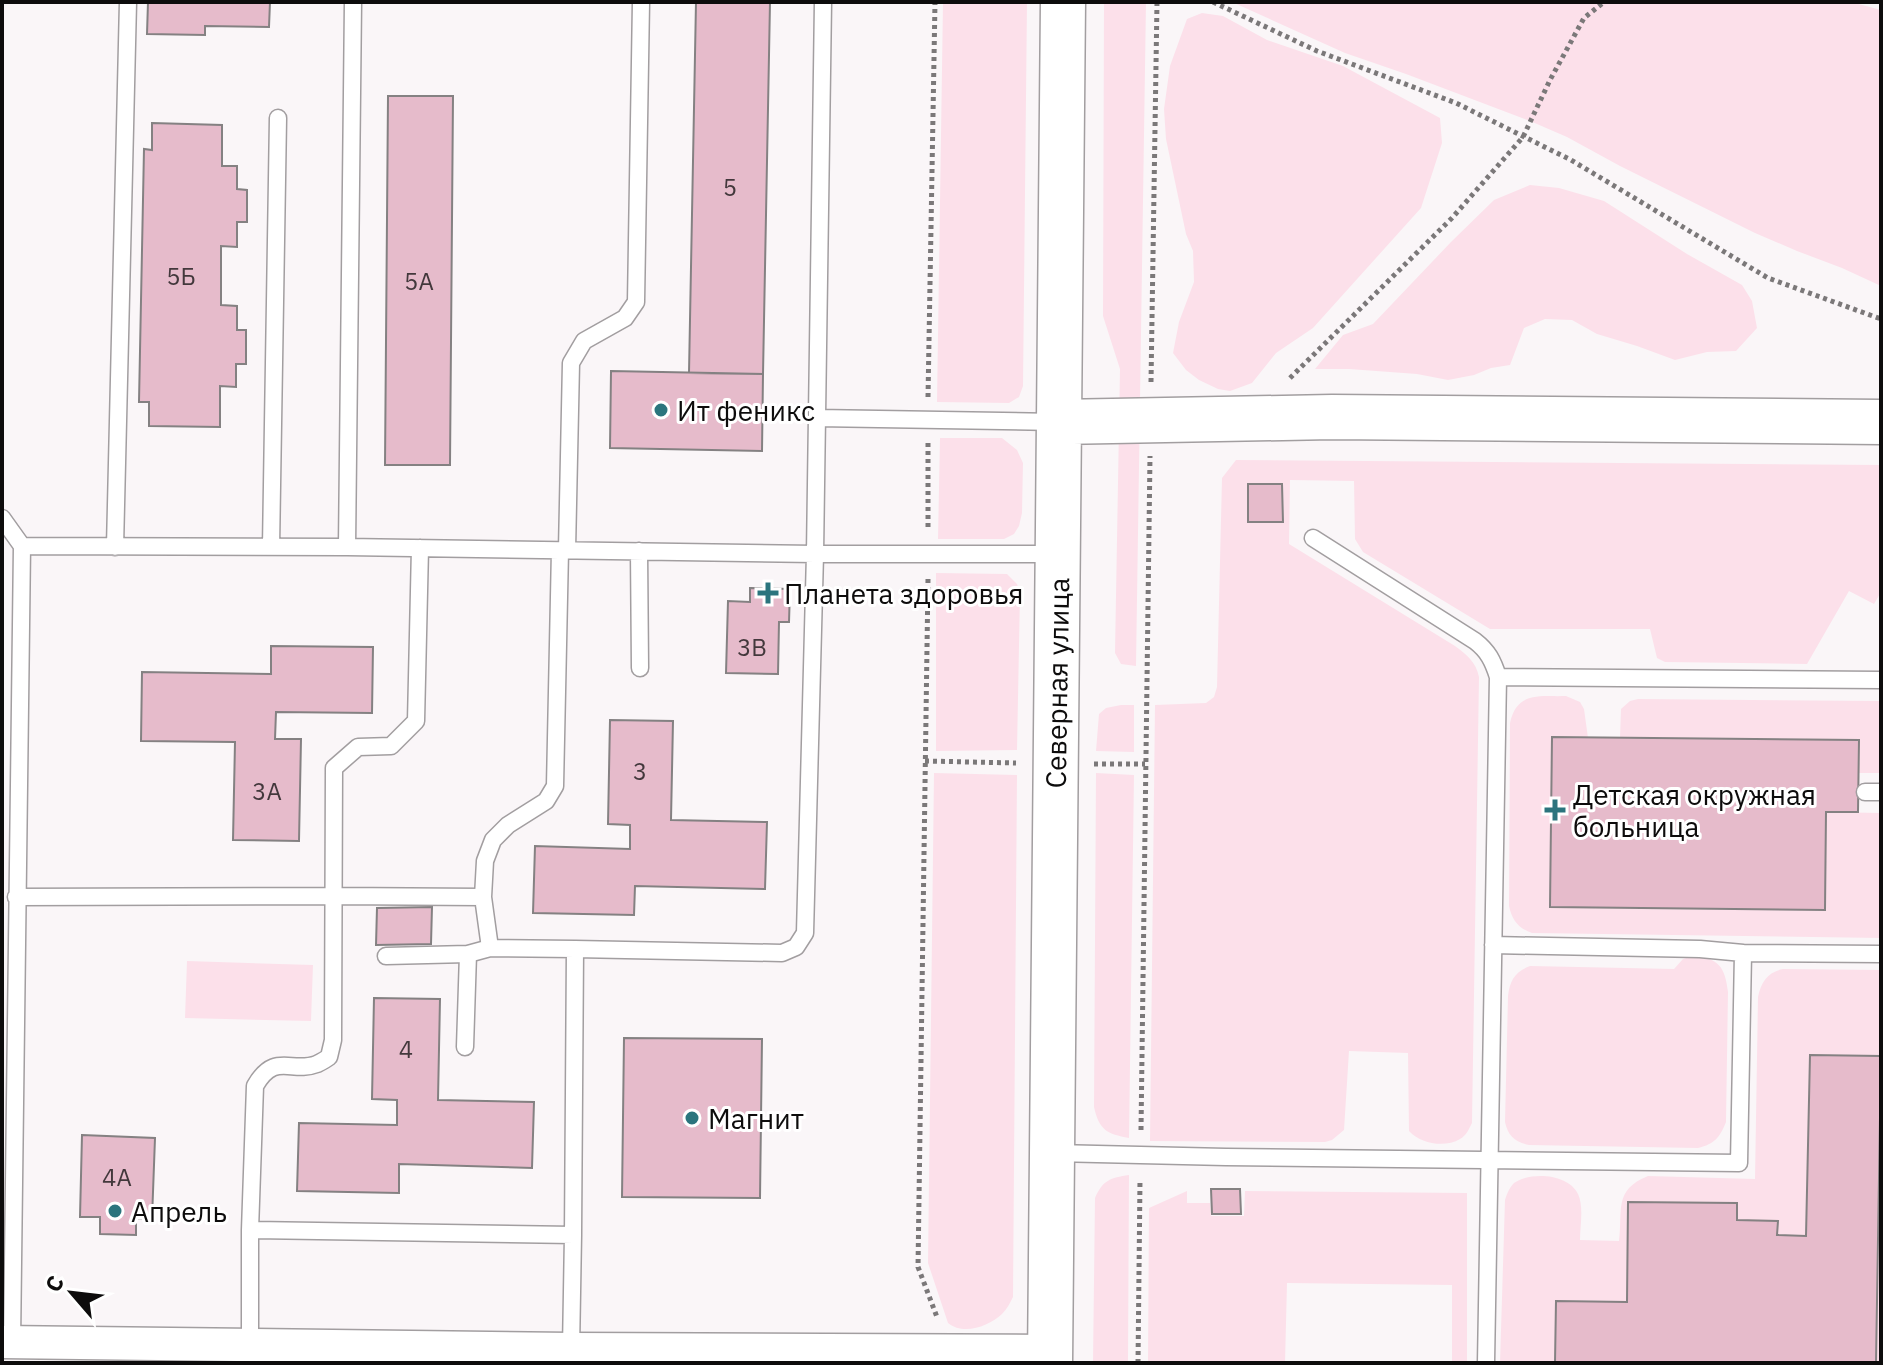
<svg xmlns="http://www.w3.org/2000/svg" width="1883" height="1365" viewBox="0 0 1883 1365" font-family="'IBM Plex Sans',sans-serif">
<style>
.green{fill:#fce0ea}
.building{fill:#e6bbcb;stroke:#848182;stroke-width:2}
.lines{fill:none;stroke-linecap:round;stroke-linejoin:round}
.lane-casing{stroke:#a29ea0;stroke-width:19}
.street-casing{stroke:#a29ea0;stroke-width:35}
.secondary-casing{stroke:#a29ea0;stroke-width:47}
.path{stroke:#7b7879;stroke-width:5;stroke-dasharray:4 4;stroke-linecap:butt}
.lane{stroke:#fff;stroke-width:16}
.street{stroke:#fff;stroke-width:32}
.secondary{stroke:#fff;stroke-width:44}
.poi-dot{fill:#2b747d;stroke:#fff;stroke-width:3}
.labels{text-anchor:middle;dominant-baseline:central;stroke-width:6;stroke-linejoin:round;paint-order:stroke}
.number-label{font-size:24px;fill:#43383c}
.poi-label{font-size:28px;fill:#0d0c0c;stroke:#fff;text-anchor:start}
.street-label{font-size:28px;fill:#0d0c0c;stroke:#fff}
</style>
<rect width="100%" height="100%" fill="#faf6f8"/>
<path class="green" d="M943 2H1027L1023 386 1019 397 1009 403 937 402Z
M1104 2H1146L1136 666 1121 664 1115 653 1120 369 1103 316Z
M1232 2H1851L1881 10V286L1842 268 1797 251 1755 233 1620 166 1567 137 1530 121 1406 74 1345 53Z
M1202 13 1223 16 1267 40 1343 66 1440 118 1442 143 1421 208 1313 328 1276 353 1252 383 1230 391 1218 389 1199 380 1186 370 1173 353 1179 322 1194 282 1193 251 1186 234 1166 139 1164 109 1170 66 1187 19Z
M1530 185 1559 188 1604 201 1687 254 1742 285 1752 301 1757 328 1736 351 1707 352 1675 360 1637 346 1597 334 1572 320 1545 319 1524 328 1510 365 1491 368 1474 375 1448 380 1417 374 1349 369H1315L1343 335 1373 324 1451 242 1494 200Z
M940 438H1002L1017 450 1023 463 1022 513 1019 526 1014 534 1004 539H938Z
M1236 460 1881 465V592L1874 604 1849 591 1807 664 1665 662 1657 658 1650 629H1490L1363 552 1355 539 1354 481 1290 480 1289 544 1455 646C1467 655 1476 662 1479 677L1472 1123C1469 1129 1466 1136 1460 1139 1445 1148 1421 1144 1409 1131L1408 1053 1349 1051 1344 1130 1332 1140 1325 1142 1150 1141 1155 705 1206 703 1214 697 1217 687 1222 478Z
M936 573 1007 574 1017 584 1020 593 1017 750 936 751Z
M1566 696 1580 702 1584 709 1588 738 1550 907 1825 910 1826 812 1881 813V938L1532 933C1518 928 1512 920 1509 906L1510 723C1517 691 1540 697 1566 696Z
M1638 699 1881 701V773H1858L1620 738 1621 709 1630 701Z
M1121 705H1134V752L1096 751 1099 714 1106 708Z
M934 773 1017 775 1013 1297C1010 1303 1007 1309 1002 1314 989 1326 964 1336 948 1323L928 1263Z
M1096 773 1134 775 1129 1138C1107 1134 1099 1130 1094 1107Z
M1693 956C1719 958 1725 967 1728 992L1726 1122C1720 1137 1715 1144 1698 1148L1529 1145C1515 1142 1508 1136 1505 1122L1508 996C1510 980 1515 972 1530 966L1674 969 1683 959Z
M187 961 313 965 311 1021 185 1018Z
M1783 969 1881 970V1056H1810L1806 1236 1777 1235V1221L1737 1220V1203L1629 1202 1627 1302 1555 1363H1500L1505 1200C1507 1194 1509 1188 1514 1183 1531 1171 1569 1174 1578 1194 1584 1207 1580 1226 1580 1240L1619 1241C1623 1211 1613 1190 1648 1176L1755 1179 1758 997C1761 982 1768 972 1783 969Z
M1881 1096V1363H1876Z
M1129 1175 1128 1363H1093L1095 1198C1103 1180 1110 1178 1129 1175Z
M1187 1191V1203H1210L1211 1216H1244L1245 1191 1467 1193V1363H1452V1285L1287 1283 1285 1363H1148L1149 1208Z"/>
<path class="building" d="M148 2H270L269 27 205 26V35L147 34Z
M696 2H770L763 374 689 373Z
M388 96H453L450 465H385Z
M152 123 222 125V166H237V189L247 190V222H237V247L221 246V305L237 306V330H246V364H236V387L220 386V427L149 426V402H139L144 149 152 150Z
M611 371 763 374 762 451 610 448Z
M1248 484H1282L1283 522H1248Z
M750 588 790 589 789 622H779L778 674 726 673 728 601 750 602Z
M271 646 373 647 372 713 276 712 275 739H301L299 841 233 840 235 742 141 741 142 672 271 674Z
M610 720 673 721 671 820 767 822 765 889 635 886 634 915 533 913 535 846 630 849V825L608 824Z
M1552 737 1859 740 1858 812H1826L1825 910 1550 907Z
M432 907 431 944 376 945 377 908Z
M374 998 440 999 438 1100 534 1102 532 1168 399 1164V1193L297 1191 299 1123 397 1125V1100L372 1099Z
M624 1038 762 1039 760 1198 622 1197Z
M1810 1055 1881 1056 1876 1363H1555L1556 1301 1627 1302 1628 1202 1737 1203V1220L1778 1221 1777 1235 1806 1236Z
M82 1135 155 1138 152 1219 136 1218V1235L100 1234V1217H80Z
M1211 1189H1240L1241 1214H1212Z"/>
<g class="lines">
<g class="lane-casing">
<path id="lane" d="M817 418 1056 422
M2 518 22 546 347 547 815 554H1057
M1313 538 1475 641C1488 651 1493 661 1498 677
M115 547 128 2
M271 547 278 118
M347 547 353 2
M567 550 571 363 584 341 625 318 636 302 641 2
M639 551 640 668
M1865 792H1881
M16 897 335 896 483 897 490 948 575 949
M483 897 485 861 493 840 508 825 546 801 555 786 560 550
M1493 945 1700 949 1743 953
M386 956 468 954 490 948
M465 1047 468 954
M1054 1153 1226 1157 1739 1163 1743 953 1881 954
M250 1230 255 1086C275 1051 291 1074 317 1064 321 1062 325 1060 329 1057L333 1040 334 768 358 747 391 746 416 721 420 548
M12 1342 22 546
M250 1344V1230L573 1235 575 949 782 953 796 947 805 933 815 554 823 2
M571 1349 573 1235
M1486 1363 1498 677 1881 680"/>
</g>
<g class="street-casing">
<path id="street" d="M2 1342 571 1349 1050 1351"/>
</g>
<g class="secondary-casing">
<path id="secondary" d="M1059 422 1332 417 1881 422
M1050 1363 1063 2"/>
</g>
<path class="path" d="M1213 2 1317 51 1456 103 1571 160 1768 278 1881 319
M1290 378 1452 218 1523 137 1550 80 1584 18 1604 2
M1151 382 1157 2
M928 397 935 2
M928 443V529
M928 579 918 1267 937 1317
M925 761 1016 763
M1094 764H1145
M1141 1130 1150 456
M1138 1363 1140 1180"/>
<use href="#lane" class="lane"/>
<use href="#street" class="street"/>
<use href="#secondary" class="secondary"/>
</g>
<g class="poi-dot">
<circle cx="661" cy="410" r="8"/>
<path d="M764 581h8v8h8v8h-8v8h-8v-8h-8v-8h8z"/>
<path d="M1551 798h8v8h8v8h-8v8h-8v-8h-8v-8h8z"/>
<circle cx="692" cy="1118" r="8"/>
<circle cx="115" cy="1211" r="8"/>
</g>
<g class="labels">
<g class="number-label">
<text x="730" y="187">5</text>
<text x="181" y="276">5Б</text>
<text x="419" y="281">5А</text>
<text x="752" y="647">3В</text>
<text x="640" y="771">3</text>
<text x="267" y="791">3А</text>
<text x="406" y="1049">4</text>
<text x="117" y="1177">4А</text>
</g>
<g class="poi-label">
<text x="677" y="410">Ит феникс</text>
<text x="784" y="593">Планета здоровья</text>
<text x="1573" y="794">Детская окружная<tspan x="1573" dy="32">больница</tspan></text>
<text x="708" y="1118">Магнит</text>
<text x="131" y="1211">Апрель</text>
</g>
<g class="street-label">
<text transform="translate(1057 683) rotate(-89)">Северная улица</text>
</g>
</g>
<rect width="1883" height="1365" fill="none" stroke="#0d0c0c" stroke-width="8"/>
<g transform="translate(72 1293) rotate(298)" stroke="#ffffff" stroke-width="6" paint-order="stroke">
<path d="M0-6L14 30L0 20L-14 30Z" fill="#0d0c0c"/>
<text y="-12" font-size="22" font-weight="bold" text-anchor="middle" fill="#0d0c0c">С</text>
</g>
</svg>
